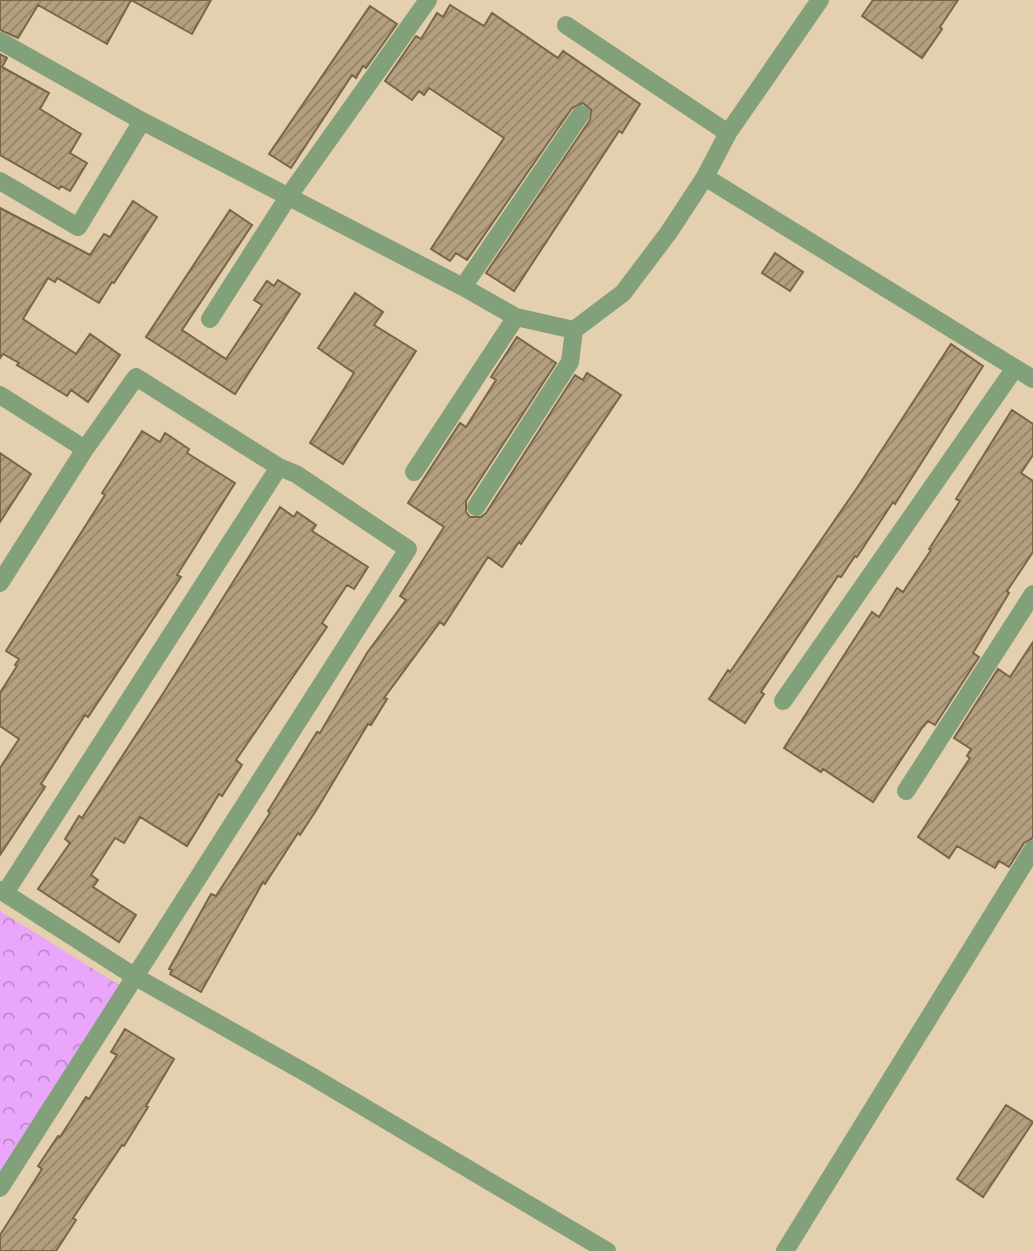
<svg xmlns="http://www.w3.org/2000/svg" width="1033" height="1251" viewBox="0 0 1033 1251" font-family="'Roboto Condensed',sans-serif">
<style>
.forest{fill:url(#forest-crowns)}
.building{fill:url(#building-hatch);stroke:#796647;stroke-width:2}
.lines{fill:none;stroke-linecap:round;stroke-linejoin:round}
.minor{stroke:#82a17a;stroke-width:18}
</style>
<defs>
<pattern id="forest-crowns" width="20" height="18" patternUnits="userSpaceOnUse" patternTransform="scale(1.75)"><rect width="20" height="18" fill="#eaa6fb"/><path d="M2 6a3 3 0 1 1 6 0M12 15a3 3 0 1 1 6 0" fill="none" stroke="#bf88cb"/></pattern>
<pattern id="building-hatch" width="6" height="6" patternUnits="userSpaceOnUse" patternTransform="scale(1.75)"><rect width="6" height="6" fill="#b4a080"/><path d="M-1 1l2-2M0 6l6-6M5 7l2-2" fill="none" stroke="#948369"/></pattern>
</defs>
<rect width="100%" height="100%" fill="#e4cfae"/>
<path class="forest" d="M0 911 119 985 0 1173Z"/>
<path class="building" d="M0 0H211L192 34 131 0 107 44 38 5 18 38 0 30Z
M873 0H958L940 27 942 29 922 58 862 16Z
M450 5 484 26 492 13 558 58 563 51 640 104 622 133 619 131 514 291 486 273 590 120 591 110 583 103 572 108 467 260 456 253 450 261 431 249 504 138 429 88 424 95 419 91 412 100 385 81 416 36 421 39 437 13 443 17Z
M370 6 397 24 366 68 363 66 356 78 352 75 291 168 269 154Z
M0 54 7 58 2 67 49 93 40 109 81 134 70 153 87 163 70 191 61 186 59 189 0 155Z
M133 201 157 217 114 283 112 282 99 303 57 278 55 282 48 278 23 319 76 354 90 334 120 355 88 402 71 390 67 396 17 365 19 363 3 354 0 358V208L90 255 104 234 110 237Z
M230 210 252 225 182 330 226 359 262 305 254 300 267 281 274 286 278 280 300 294 235 394 146 337Z
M775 253 803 272 790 291 762 273Z
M355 293 383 312 374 325 416 351 343 464 310 443 354 373 318 348Z
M517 337 556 363 466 501V512L470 517H481L486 513 575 375 583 380 587 373 621 395 521 544 519 542 502 567 488 557 444 625 440 622 384 698 387 699 371 725 368 724 317 809 300 835 298 833 265 884 263 882 201 992 170 974 172 970 169 969 211 894 216 896 270 813 268 811 317 732 320 733 367 653 406 600 400 596 444 527 408 503 460 423 466 427 496 380 491 377Z
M951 344 983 366 895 504 893 502 857 557 855 556 841 577 838 576 761 692 764 694 745 723 709 699 728 670 730 672 857 488Z
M1012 410 1033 424V455L1021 473 1033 481V552L1007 591 1009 593 973 653 979 657 935 725 928 721 922 728 873 802 823 769 821 772 784 748 872 612 879 617 897 588 903 592 931 550 929 549 960 501 956 499Z
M142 431 160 442 165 433 189 449 187 453 235 483 177 575 181 577 88 717 85 715 41 784 45 787 0 855V768L19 739 0 726V693L17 666 15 665 19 659 6 651 105 495 102 493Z
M0 453 31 474 0 522Z
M280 507 294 517 297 512 316 525 312 531 368 567 354 589 347 585 322 623 327 627 236 760 242 765 222 796 219 794 187 846 140 817 124 843 115 838 91 875 98 880 93 887 136 915 119 942 38 889 70 843 65 839 79 816 82 818 164 692Z
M1033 642V838L1024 843 1009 867 999 861 995 868 957 846 949 858 918 837 970 758 967 756 971 749 954 738 998 669 1010 677Z
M125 1029 174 1059 146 1106 148 1107 124 1146 122 1145 73 1218 76 1220 56 1251H0V1235L42 1169 38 1166 58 1136 60 1137 86 1097 89 1099 117 1055 111 1052Z
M1006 1105 1033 1122 983 1197 957 1179Z"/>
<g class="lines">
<path class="minor" d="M566 25 728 133
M0 41 142 121 463 287 516 317 574 330 623 293 669 232 705 177 728 133 820 0
M705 177 1033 379
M0 181 78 227 142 121
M463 287 581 114
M210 319 288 197 428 0
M0 395 85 449
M414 472 516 317
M476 507 570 362 574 330
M0 583 85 449 136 377 279 467 296 474 408 549 0 1188
M783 701 1015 368
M906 791 1033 594
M0 890 134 976 313 1077 607 1251
M5 893 279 467
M785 1251 1033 849"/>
</g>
</svg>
